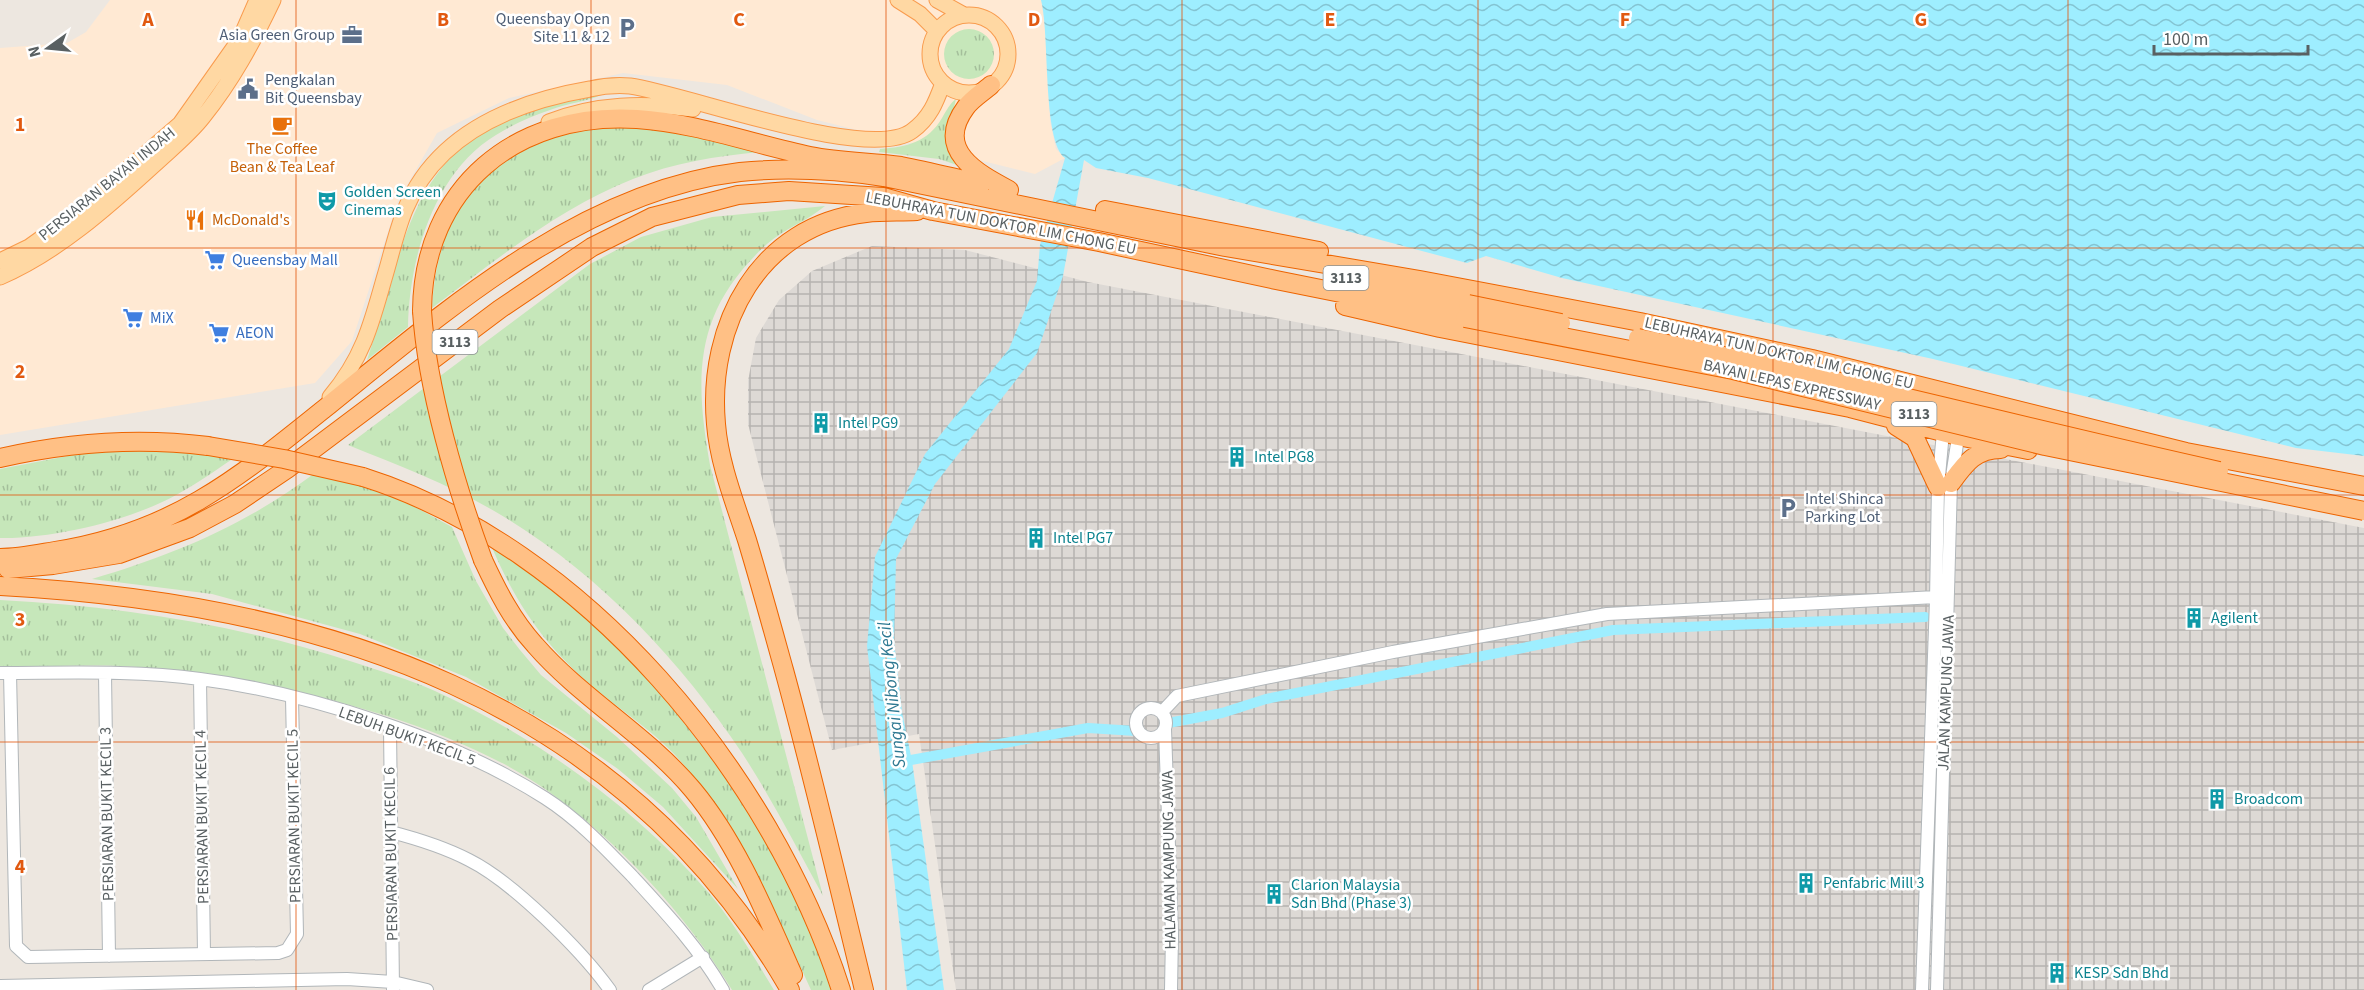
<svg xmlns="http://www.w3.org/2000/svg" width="2364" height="990" viewBox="0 0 2364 990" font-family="'Source Sans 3',sans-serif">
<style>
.commercial{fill:#ffe9d3}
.industrial{fill:url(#industrial-grid)}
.grass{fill:url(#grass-tufts)}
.water{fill:url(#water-waves)}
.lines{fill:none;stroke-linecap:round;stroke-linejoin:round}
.canal{stroke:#9eeeff;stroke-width:10}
.minor-casing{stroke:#b1b6b9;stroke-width:14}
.major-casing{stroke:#f99b4d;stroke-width:17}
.highway-casing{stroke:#ed6400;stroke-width:20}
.minor{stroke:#fff;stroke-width:12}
.major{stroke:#ffd8a3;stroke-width:15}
.highway{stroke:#ffc085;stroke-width:18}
.highway-bridge-casing{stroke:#ed6400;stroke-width:20;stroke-linecap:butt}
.highway-bridge{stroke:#ffc085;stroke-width:18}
.grid{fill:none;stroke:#e15910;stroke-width:1.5;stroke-opacity:0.55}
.labels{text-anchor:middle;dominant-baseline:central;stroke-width:5;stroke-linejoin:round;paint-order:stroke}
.shield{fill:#fff;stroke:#8b9091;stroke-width:1.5}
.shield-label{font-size:15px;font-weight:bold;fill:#596062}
.service-label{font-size:16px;fill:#4e5e75;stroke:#fff;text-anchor:end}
.food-label{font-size:16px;fill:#c56008;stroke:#fff}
.street-label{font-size:16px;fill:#596062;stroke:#fff}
.culture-label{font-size:16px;fill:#0d838f;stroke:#fff;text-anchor:start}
.shop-label{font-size:16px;fill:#366cbe;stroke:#fff;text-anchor:start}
.water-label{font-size:18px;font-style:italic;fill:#2e7992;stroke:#fff}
.grid-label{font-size:20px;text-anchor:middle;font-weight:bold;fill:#e15910;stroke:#fff;stroke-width:5;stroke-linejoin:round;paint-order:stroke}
</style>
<defs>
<pattern id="industrial-grid" width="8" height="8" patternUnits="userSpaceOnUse" patternTransform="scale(1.5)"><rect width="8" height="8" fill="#ddd9d5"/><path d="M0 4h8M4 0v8" fill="none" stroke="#b6b3b0"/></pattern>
<pattern id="grass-tufts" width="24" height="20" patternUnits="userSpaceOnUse" patternTransform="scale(1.5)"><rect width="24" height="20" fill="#c6e7ba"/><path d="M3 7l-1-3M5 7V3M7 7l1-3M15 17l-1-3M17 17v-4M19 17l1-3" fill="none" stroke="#a4bf9b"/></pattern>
<pattern id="water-waves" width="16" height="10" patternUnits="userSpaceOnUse" patternTransform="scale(1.5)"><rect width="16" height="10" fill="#9eeeff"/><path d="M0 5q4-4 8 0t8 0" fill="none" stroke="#84c4d2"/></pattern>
</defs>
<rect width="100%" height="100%" fill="#ede7e0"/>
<path class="commercial" d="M110 0H1041L1047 42 1050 121 1056 149 1065 158 1035 174 817 120 727 85 623 73 509 98 437 133 398 201 352 341 315 383 0 435V48L67 43 86 32Z"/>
<path class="industrial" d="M872 246 965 250 1088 282 2364 528V990H956L919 734 832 750 748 424V381L756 338 779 300 812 271Z"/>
<path class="grass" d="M944 54a25 25 0 1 1 50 0a25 25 0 1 1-50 0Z
M603 94C587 102 567 103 550 110 532 116 512 125 496 135 434 172 409 259 408 327L367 360C406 244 409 138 549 106 566 102 585 96 603 94Z
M956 99 948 134 963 167 939 159 879 152 880 149C907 147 928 142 942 118 946 111 951 102 956 99Z
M607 124 679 132 759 152C717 156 673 163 633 179 559 208 496 260 432 308 436 228 469 170 544 138 563 130 587 129 607 124Z
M825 206C807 221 784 229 767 244 694 311 694 374 710 465L823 896C797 848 772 799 742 753 680 660 598 573 501 515 453 486 400 466 348 445L590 264 641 237 712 217Z
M180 449 240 454C220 467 200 482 178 494 132 520 53 539 0 538V469L99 450Z
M315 473 384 490 452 527 476 581 503 628 520 650 541 675 617 737 672 788 696 817 738 889 663 807 618 769 566 733 466 677 360 634 212 594 92 579C176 554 245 525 315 473Z
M488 538C512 556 539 572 562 592 676 695 785 842 832 990H811C775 912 741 831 684 765 661 737 630 717 602 694 546 649 515 604 488 538Z
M0 600C120 606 239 625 353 662 380 671 409 679 435 691 538 738 633 806 708 892 733 921 754 957 774 990H732C685 913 618 841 545 789 447 720 268 678 149 668 100 663 49 667 0 667Z"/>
<path class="water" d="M1041 0H2364V456L2296 448 1933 359 1562 278 1486 256 1467 263 1148 178 1096 168 1084 160 1063 276 1037 353 935 484 896 559 894 641 902 712 912 761 944 990H907L867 646 875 557 925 454 1009 349 1037 281 1040 245 1065 158C1042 141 1050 33 1041 0Z"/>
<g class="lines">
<path class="canal" d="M1168 723 1222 713 1266 699 1613 630 1925 617
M900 762 1088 728 1136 731"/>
<g class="minor-casing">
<path id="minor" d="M0 673C67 673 133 670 200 679 309 693 453 739 545 798 578 819 606 849 633 877 666 913 698 947 723 990
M10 673 16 946 28 957 278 953 287 950 297 934 292 698
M105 673 109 956
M200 679 204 954
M1136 723a15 15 0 1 1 30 0a15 15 0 1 1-30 0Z
M1162 712 1177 696 1393 652 1607 614 1936 597
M390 727 393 989
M1165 729 1172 935 1171 990
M391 832C418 839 444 847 469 860 513 882 581 950 610 990
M0 986 347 979 393 982 427 990
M649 990 703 957
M1922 990 1936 600 1938 487 1943 432
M1937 990 1951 483 1959 431"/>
</g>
<g class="major-casing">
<path id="major" d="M898 0 920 14 937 31
M937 0 964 15
M930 54a39 39 0 1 1 78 0a39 39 0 1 1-78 0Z
M549 122C596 103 644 103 693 109
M0 261 29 247 78 212 180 124 240 39 257 0
M0 277C58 252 108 207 154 165 171 149 189 135 203 117 232 81 253 42 273 0
M330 397C362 359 371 326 384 279 391 256 396 232 405 210 436 134 514 102 590 89 603 86 617 85 630 86 687 94 869 163 912 131 930 118 936 102 943 83"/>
</g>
<g class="highway-casing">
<path id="highway" d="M991 85C982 93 973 98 966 107 934 150 977 173 1009 190
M1105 210 1319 251
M1367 283 1468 304
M1345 306 1440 328 1850 408 1958 436 2028 450
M422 311C423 188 516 111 637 119 696 123 753 144 810 156 840 162 871 162 901 166 928 171 954 178 981 184
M1896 426 1915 438 1938 487
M0 458C70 442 136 437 208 446
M363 477C585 547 771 773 841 990
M1951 483C1965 464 1975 449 2001 449
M0 558C18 558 37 554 55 551 171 533 236 480 324 409 444 312 581 191 740 172 789 167 836 170 884 177L1225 247 1420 280 1640 322 1812 359 2186 452 2364 486
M483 560C497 590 512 620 535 645 582 699 647 735 693 790 737 843 765 912 793 975
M8 569 53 565 119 554 190 528 235 504 287 469 500 309 592 247 652 217 738 195 789 191 883 197 933 211 1099 242 1276 280 1465 318
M0 586C320 603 622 697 790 990
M864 990C838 883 813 776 784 670 772 627 760 583 747 540 735 503 719 463 716 424 707 325 759 225 866 213 883 211 900 212 917 211"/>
</g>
<use href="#minor" class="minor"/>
<use href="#major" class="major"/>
<use href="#highway" class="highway"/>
<g class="highway-bridge-casing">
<path id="highway-bridge" d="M1468 304 1561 323
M422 311C427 389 456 486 483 560
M1465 318 1733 370 2045 446 2364 511
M1638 338C1833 377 2025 428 2219 471
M208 446 284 459 363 477"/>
</g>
<use href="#highway-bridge" class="highway-bridge"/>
</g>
<path class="grid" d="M296 0V990M591 0V990M886 0V990M1182 0V990M1478 0V990M1773 0V990M2068 0V990M0 248H2364M0 495H2364M0 742H2364"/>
<defs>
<g id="parking-bare" transform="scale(1.62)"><path d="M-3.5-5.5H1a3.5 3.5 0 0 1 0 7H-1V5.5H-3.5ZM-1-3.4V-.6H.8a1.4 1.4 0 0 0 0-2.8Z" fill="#5c6f8a" stroke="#fff" stroke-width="2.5" paint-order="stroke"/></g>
<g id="office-bare" transform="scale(1.62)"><path d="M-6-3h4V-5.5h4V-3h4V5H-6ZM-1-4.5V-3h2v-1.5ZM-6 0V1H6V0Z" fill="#5c6f8a" stroke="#fff" stroke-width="2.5" paint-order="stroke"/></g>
<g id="civic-bare" transform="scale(1.62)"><path d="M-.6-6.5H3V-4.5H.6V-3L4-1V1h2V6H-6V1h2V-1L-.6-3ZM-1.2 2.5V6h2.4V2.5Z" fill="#5c6f8a" stroke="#fff" stroke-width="2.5" paint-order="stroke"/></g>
<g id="cafe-bare" transform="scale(1.62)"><path d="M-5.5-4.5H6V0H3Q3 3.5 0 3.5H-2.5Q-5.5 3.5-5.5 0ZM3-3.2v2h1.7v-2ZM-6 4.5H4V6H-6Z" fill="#e8710a" stroke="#fff" stroke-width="2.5" paint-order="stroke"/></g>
<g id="theatre-bare" transform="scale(1.62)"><path d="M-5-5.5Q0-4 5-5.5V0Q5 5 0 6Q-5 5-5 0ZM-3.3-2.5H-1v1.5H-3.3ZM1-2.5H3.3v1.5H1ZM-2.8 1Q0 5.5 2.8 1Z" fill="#0f9aa8" stroke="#fff" stroke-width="2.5" paint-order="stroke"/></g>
<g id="restaurant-bare" transform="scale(1.62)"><path d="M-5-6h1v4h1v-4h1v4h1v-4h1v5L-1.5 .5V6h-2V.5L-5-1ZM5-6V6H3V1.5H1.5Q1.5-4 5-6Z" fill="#e8710a" stroke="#fff" stroke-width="2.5" paint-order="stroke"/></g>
<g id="supermarket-bare" transform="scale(1.62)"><path d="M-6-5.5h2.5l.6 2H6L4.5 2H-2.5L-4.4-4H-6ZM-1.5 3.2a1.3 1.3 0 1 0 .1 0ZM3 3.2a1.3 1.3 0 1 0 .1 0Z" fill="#3f7fe0" stroke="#fff" stroke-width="2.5" paint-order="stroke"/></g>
<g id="building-bare" transform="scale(1.62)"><path d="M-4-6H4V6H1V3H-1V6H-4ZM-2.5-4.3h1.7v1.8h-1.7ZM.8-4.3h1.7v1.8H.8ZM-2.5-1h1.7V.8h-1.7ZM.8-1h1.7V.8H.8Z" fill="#0f9aa8" stroke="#fff" stroke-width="2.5" paint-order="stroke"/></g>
</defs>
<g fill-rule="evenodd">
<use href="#parking-bare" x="627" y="28"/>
<use href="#office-bare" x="352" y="35"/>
<use href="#civic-bare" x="248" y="89"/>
<use href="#cafe-bare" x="282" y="125"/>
<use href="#theatre-bare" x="327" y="201"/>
<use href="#restaurant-bare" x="195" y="220"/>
<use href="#supermarket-bare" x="215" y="260"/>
<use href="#supermarket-bare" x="133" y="318"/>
<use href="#supermarket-bare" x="219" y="333"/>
<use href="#building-bare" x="821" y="423"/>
<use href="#building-bare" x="1237" y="457"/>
<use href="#parking-bare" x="1788" y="508"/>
<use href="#building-bare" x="1036" y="538"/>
<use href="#building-bare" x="2194" y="618"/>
<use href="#building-bare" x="2217" y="799"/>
<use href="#building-bare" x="1806" y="883"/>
<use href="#building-bare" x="1274" y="894"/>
<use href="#building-bare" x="2057" y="973"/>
</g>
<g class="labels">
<g class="shield">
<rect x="1323.5" y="266" width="45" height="24" rx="4.5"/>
<rect x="432.5" y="330" width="45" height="24" rx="4.5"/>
<rect x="1891.5" y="402" width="45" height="24" rx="4.5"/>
</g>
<g class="shield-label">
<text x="1346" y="278">3113</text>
<text x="455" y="342">3113</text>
<text x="1914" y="414">3113</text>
</g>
<g class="service-label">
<text x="610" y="19">Queensbay Open<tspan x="610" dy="18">Site 11 &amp; 12</tspan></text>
<text x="335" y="35">Asia Green Group</text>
<text x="265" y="80" text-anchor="start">Pengkalan<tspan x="265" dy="18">Bit Queensbay</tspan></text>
<text x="1805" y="499" text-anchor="start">Intel Shinca<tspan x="1805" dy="18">Parking Lot</tspan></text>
</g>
<g class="food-label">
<text x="282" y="149">The Coffee<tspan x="282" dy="18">Bean &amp; Tea Leaf</tspan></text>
<text x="212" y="220" text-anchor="start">McDonald's</text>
</g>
<g class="street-label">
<text transform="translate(107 184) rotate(-39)">PERSIARAN BAYAN INDAH</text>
<text transform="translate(1001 223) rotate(11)">LEBUHRAYA TUN DOKTOR LIM CHONG EU</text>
<text transform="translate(1779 353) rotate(13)">LEBUHRAYA TUN DOKTOR LIM CHONG EU</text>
<text transform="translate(1792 385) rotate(13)">BAYAN LEPAS EXPRESSWAY</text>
<text transform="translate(1946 693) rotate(-88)">JALAN KAMPUNG JAWA</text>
<text transform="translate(407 736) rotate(20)">LEBUH BUKIT KECIL 5</text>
<text transform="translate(107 814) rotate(-91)">PERSIARAN BUKIT KECIL 3</text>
<text transform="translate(294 816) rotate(-91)">PERSIARAN BUKIT KECIL 5</text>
<text transform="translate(202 817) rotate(-91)">PERSIARAN BUKIT KECIL 4</text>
<text transform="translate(391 854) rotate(-91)">PERSIARAN BUKIT KECIL 6</text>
<text transform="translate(1169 860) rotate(-91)">HALAMAN KAMPUNG JAWA</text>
</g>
<g class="culture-label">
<text x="344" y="192">Golden Screen<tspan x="344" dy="18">Cinemas</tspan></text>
<text x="838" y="423">Intel PG9</text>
<text x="1254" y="457">Intel PG8</text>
<text x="1053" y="538">Intel PG7</text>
<text x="2211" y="618">Agilent</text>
<text x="2234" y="799">Broadcom</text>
<text x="1823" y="883">Penfabric Mill 3</text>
<text x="1291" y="885">Clarion Malaysia<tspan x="1291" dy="18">Sdn Bhd (Phase 3)</tspan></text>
<text x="2074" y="973">KESP Sdn Bhd</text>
</g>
<g class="shop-label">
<text x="232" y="260">Queensbay Mall</text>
<text x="150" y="318">MiX</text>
<text x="236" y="333">AEON</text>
</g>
<g class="water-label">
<text transform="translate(892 695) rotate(-96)">Sungai Nibong Kecil</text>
</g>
</g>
<g class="grid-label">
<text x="148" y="26">A</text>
<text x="443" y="26">B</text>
<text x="739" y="26">C</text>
<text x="1034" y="26">D</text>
<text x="1330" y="26">E</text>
<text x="1625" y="26">F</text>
<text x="1921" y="26">G</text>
<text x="20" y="131">1</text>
<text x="20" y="378">2</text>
<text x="20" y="626">3</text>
<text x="20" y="873">4</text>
</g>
<g transform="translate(48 48) rotate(255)" stroke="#ffffff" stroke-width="4.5" paint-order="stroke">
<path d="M0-4.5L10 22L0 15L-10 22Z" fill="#596062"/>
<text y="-9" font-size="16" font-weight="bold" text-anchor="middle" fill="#596062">N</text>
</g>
<path d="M2154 45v9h154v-9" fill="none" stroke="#596062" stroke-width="3"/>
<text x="2163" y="45" font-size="18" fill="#596062" stroke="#ffffff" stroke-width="4.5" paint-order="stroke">100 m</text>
</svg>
